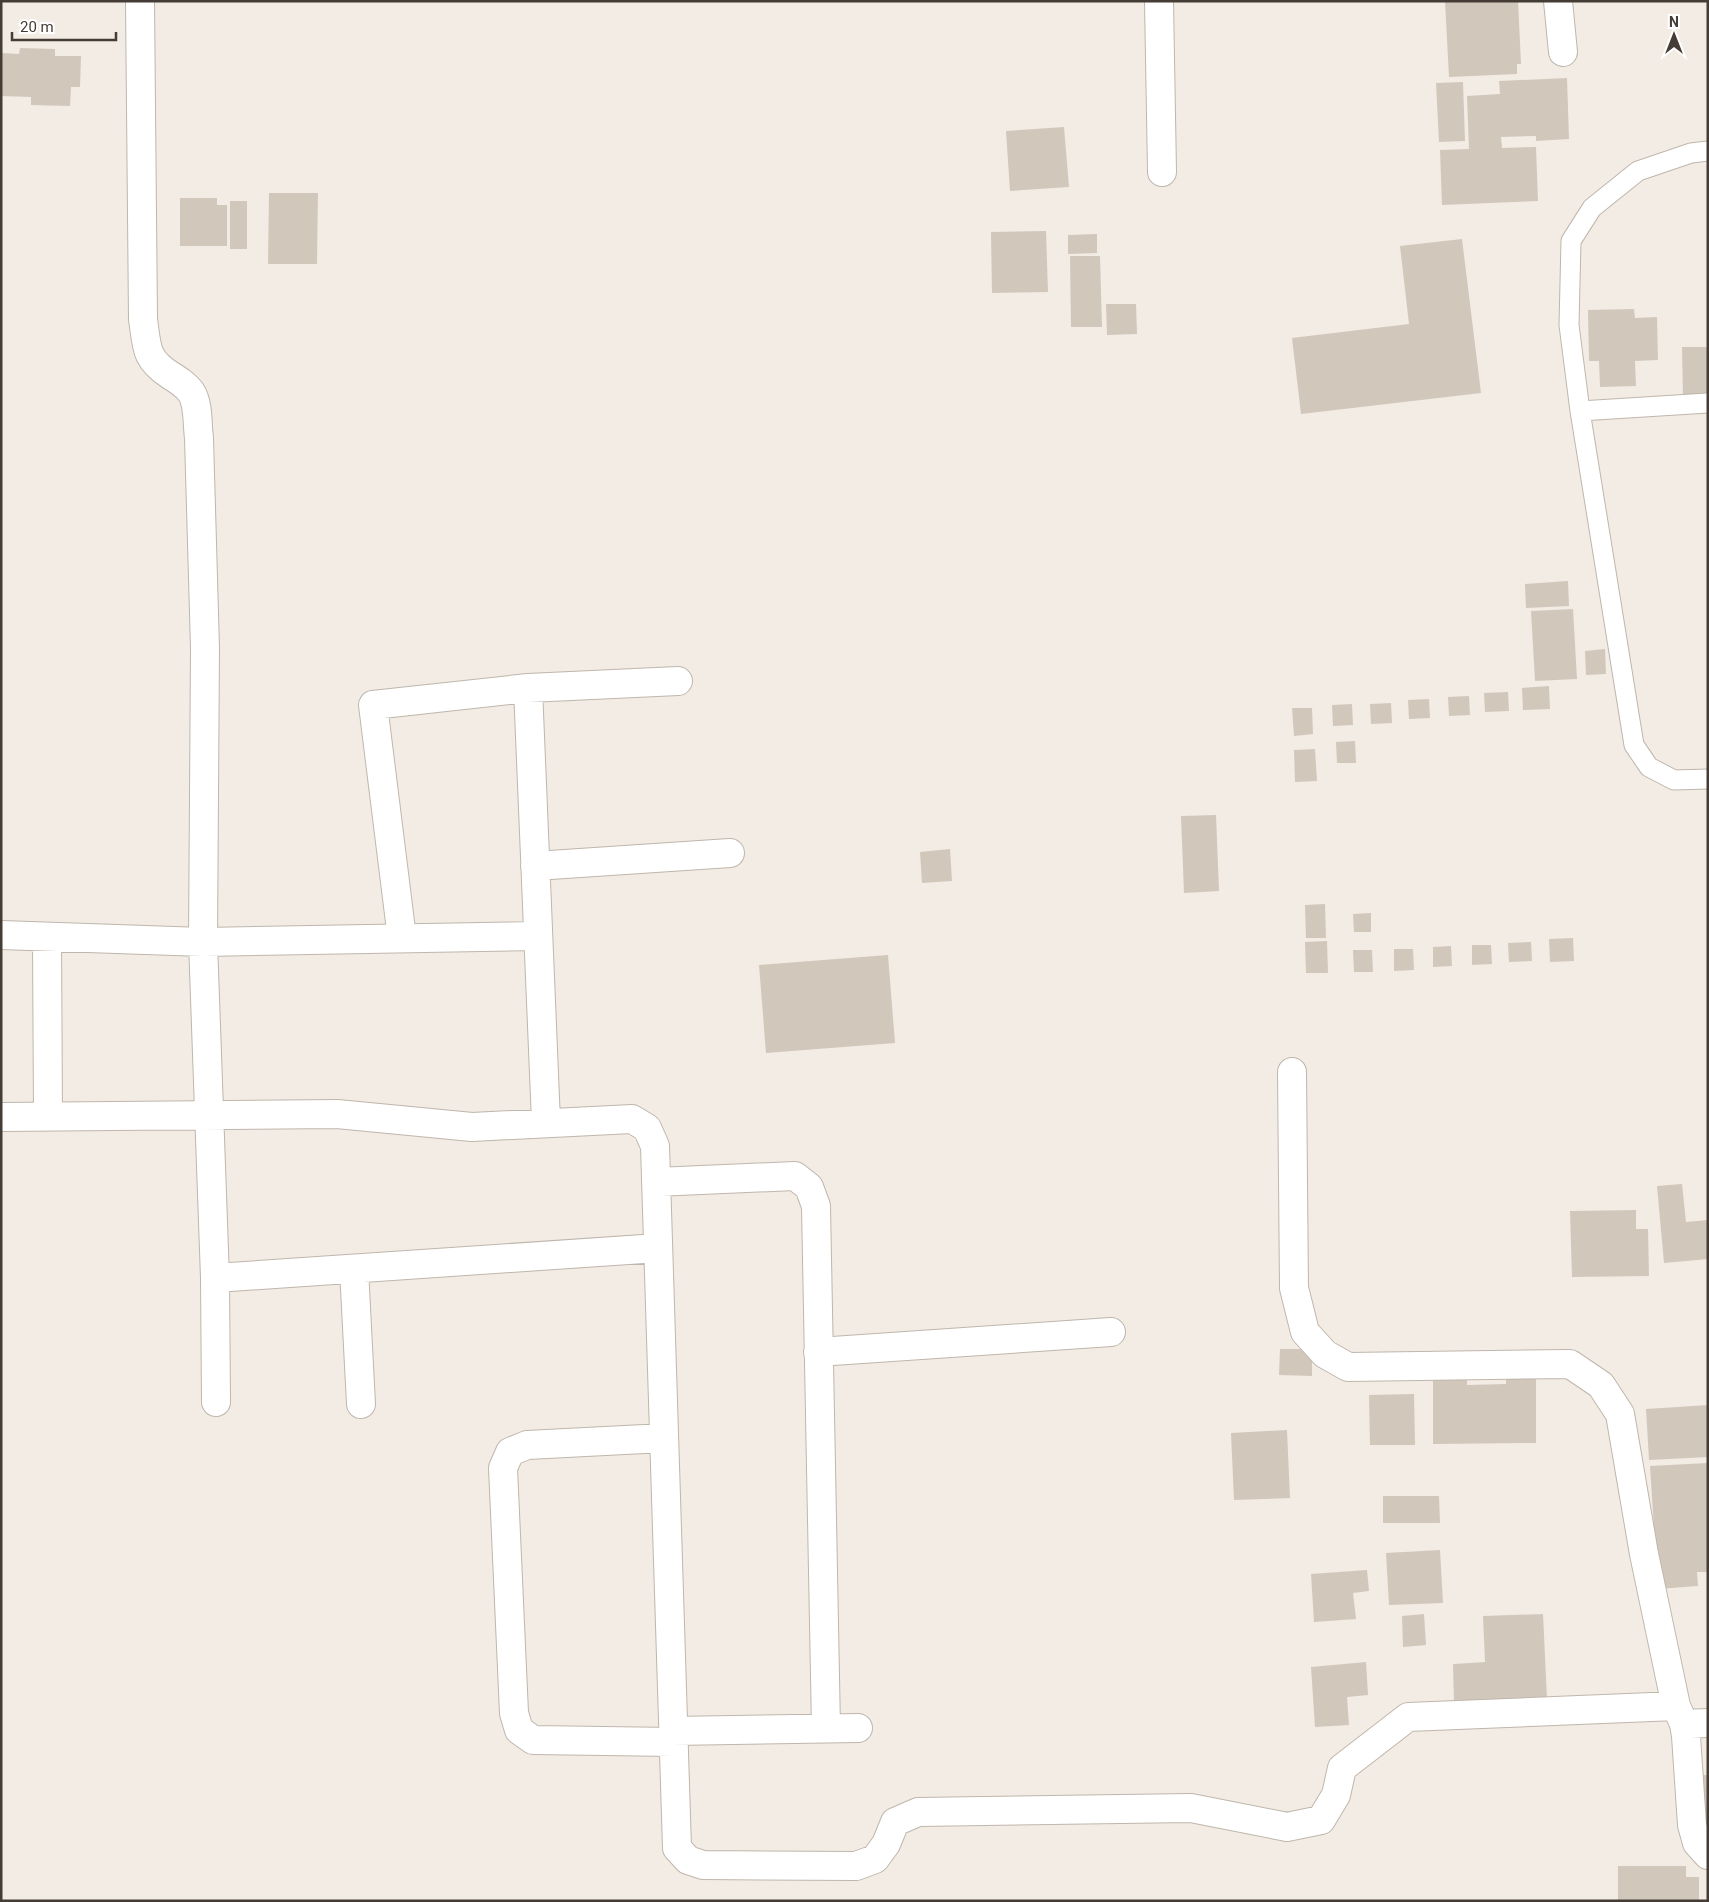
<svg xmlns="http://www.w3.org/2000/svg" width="1709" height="1902" viewBox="0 0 1709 1902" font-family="Roboto,sans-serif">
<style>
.building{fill:#d2c7bb}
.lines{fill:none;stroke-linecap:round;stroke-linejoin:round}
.lane-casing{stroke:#bfb6ac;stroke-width:21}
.street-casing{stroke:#bfb6ac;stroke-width:30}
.lane{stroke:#fff;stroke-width:19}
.street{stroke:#fff;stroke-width:28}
</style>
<rect width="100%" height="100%" fill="#f2ece5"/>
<path class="building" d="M1445 1H1518L1521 64H1517V74L1449 77Z
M20 48 55 49V56H81L80 87H71L70 106 31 105V97L1 96V53L19 54Z
M1567 78 1569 139 1536 141V136L1501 137 1502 148 1536 147 1538 201 1442 205 1440 150 1469 149 1467 96 1500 94 1499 81Z
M1463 82 1465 141 1439 142 1436 83Z
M1064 127 1069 187 1010 191 1006 131Z
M269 193H318L317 264H268Z
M180 198H217V205H227V246H180Z
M230 201H247V249H230Z
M1046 231 1048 292 992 293 991 232Z
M1097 234V253L1068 254V235Z
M1462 239 1481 393 1301 414 1292 338 1409 324 1400 246Z
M1070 256H1100L1102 327H1071Z
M1106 304H1136L1137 334 1107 335Z
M1634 309 1635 318 1657 317 1658 360 1635 361 1636 386 1600 387 1599 361H1589L1588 310Z
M1682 347H1708V398H1683Z
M1568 581 1569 606 1526 608 1525 584Z
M1573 609 1577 679 1535 681 1531 611Z
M1605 649 1606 674 1586 675 1585 651Z
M1549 686 1550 709 1523 710 1522 688Z
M1508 692 1509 711 1485 712 1484 693Z
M1469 696 1470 715 1449 716 1448 697Z
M1429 699 1430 718 1409 719 1408 700Z
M1391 703 1392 723 1371 724 1370 704Z
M1352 704 1353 725 1333 726 1332 705Z
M1292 708H1312L1313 734 1294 736Z
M1355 741 1356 763H1337L1336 742Z
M1315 749 1317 781 1295 782 1294 750Z
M1216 815 1219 891 1184 893 1181 816Z
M950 849 952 881 922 883 920 852Z
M1325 904 1326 938H1306L1305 905Z
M1371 913V932H1354L1353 914Z
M1573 938 1574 961 1550 962 1549 939Z
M1327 941 1328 973H1306L1305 942Z
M1531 942 1532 961 1509 962 1508 943Z
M1472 945H1491L1492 964 1472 965Z
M1451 946 1452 966 1433 967V947Z
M1394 949H1413L1414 970 1394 971Z
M1353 950H1372L1373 972H1354Z
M888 955 895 1043 766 1053 759 965Z
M1682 1184 1686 1222 1708 1220V1259L1664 1263 1657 1186Z
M1636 1210V1229H1648L1649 1276 1572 1277 1570 1211Z
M1280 1349H1312V1376L1279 1375Z
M1467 1378V1385L1506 1384V1378H1536V1443L1433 1444V1379Z
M1414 1394 1415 1445H1370L1369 1395Z
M1708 1405V1457L1649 1460 1646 1409Z
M1287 1430 1290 1498 1234 1500 1231 1433Z
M1708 1463V1572H1697L1698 1586 1658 1589 1650 1466Z
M1383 1496H1439L1440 1523H1383Z
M1440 1550 1443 1603 1389 1605 1386 1553Z
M1367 1570 1369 1591 1353 1593 1356 1619 1314 1622 1311 1574Z
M1424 1614 1426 1645 1403 1647 1402 1616Z
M1543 1614 1547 1699 1454 1703 1453 1664 1485 1662 1483 1616Z
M1366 1662 1368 1695 1347 1697 1349 1725 1315 1727 1311 1667Z
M1702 1775H1708V1827L1704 1828Z
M1618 1866H1686V1877H1699V1901H1618Z"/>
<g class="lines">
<g class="lane-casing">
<path id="lane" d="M1708 151 1691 153 1638 171 1592 208 1571 241 1569 325 1580 411 1634 745 1649 767 1674 780 1708 779
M1580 411 1708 403"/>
</g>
<g class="street-casing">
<path id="street" d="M140 1 143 319C147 347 145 359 170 375 178 380 186 385 191 392 199 404 197 425 199 438L205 648 203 942 215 1278 216 1402
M1159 1 1162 172
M1558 1 1563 52
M528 688 546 1122
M535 866 730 853
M1 935 203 942 538 936
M47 937 48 1116
M402 938 373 705 528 688 678 681
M1292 1072 1294 1288 1305 1332 1325 1354 1348 1367 1570 1364 1601 1385 1620 1414 1644 1554 1676 1706
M1 1117 337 1114 472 1127 632 1119 647 1128 655 1146 677 1848 688 1860 703 1865 856 1866 875 1859 886 1844 895 1822 918 1812 1191 1808 1287 1827 1321 1820 1336 1795 1342 1768 1408 1717 1676 1706 1684 1724 1686 1736 1692 1825 1697 1843 1708 1855
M656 1182 795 1176 809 1187 816 1206 826 1728
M354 1269 361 1404
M215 1278 658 1248
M818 1352 1111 1332
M664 1438 527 1445 510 1452 503 1468 514 1713 519 1730 533 1740 674 1742
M1684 1724 1708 1723
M673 1731 858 1728"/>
</g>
<use href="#lane" class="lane"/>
<use href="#street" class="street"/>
</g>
<rect width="1709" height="1902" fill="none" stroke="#443c35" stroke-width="5"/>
<g transform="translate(1674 35)" stroke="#ffffff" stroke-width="4" paint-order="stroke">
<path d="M0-4L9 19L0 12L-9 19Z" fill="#443c35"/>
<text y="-8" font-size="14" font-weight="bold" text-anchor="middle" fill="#443c35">N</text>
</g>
<path d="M12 32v8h104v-8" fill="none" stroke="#443c35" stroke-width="2.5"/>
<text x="20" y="32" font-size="15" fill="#443c35" stroke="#ffffff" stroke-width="4" paint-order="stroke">20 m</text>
</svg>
